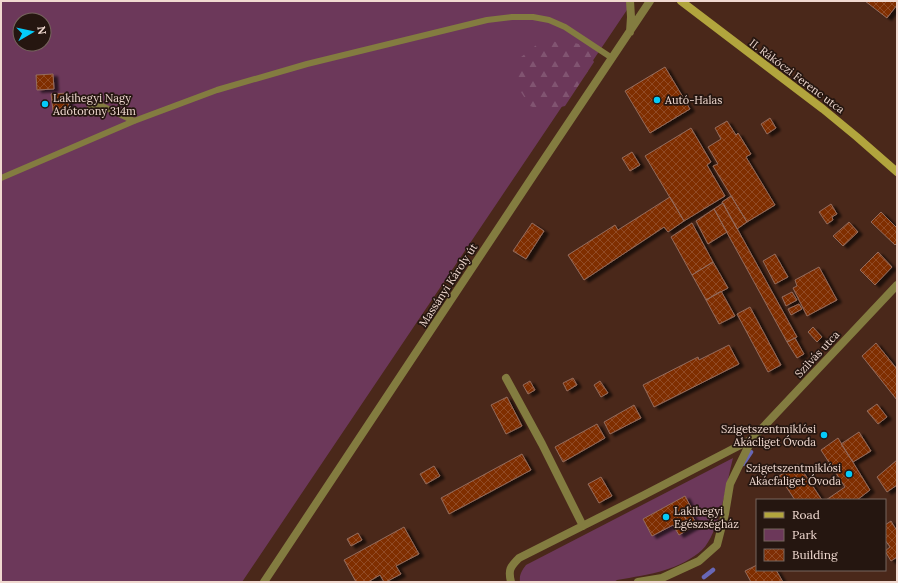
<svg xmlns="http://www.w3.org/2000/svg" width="898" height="583" viewBox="0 0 898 583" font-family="Lora,serif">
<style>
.green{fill:#6c385a;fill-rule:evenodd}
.forest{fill:url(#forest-firs)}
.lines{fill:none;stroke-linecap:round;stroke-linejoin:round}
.stream{stroke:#6867b6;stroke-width:4.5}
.building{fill:url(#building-cross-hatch);stroke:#946c5c;filter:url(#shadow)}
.service{stroke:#837c40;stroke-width:6}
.minor{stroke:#837c40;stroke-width:8}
.tertiary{stroke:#837c40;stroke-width:8}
.secondary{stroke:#b2a53d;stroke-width:8}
.poi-dot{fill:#04cbf9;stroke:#251610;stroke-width:1.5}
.labels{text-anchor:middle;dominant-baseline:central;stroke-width:3.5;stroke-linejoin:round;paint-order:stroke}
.street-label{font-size:11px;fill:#f0d9d0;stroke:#251610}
.poi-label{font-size:11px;fill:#f0d9d0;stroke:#251610;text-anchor:start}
</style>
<defs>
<pattern id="forest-firs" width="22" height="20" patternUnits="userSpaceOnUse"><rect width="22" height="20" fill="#6c385a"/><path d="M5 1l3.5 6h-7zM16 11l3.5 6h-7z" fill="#815471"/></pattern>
<pattern id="building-cross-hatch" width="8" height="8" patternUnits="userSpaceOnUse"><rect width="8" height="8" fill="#7f2e04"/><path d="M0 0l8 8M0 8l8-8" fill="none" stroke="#914c28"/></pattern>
<filter id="shadow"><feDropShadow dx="4.5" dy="2.5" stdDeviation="1" flood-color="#0009"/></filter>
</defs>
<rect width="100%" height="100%" fill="#4a281a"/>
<path class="green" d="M1 1H633L242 582H1ZM20 20H44V44H20Z
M733 458C727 481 719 534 702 550 694 558 676 567 665 570 650 575 633 577 617 580L614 582H520C519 575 522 570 526 565Z"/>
<path class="forest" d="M544 39 568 45 575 43 586 46 594 62 565 106 544 111 530 106 519 89 516 61Z"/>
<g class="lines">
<path class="stream" d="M743 464 751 452
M704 577 713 570"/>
</g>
<path class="building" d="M865 1H897V5L887 18Z
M665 67 690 109 650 133 625 91Z
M53 74 54 89 37 90 36 75Z
M68 93 69 110 53 111 51 94Z
M770 118 776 128 767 134 761 124Z
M727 121 736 135 738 133 751 154 746 157 775 205 747 222 713 166 718 164 708 147 721 139 715 128Z
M691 128 711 162 707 165 725 196 684 221 645 156Z
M632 152 640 165 630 171 622 158Z
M731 196 747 222 737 229 722 202Z
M670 197 684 221 668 232 664 227 584 280 568 255 615 225 618 230Z
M723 203 797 337 787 342 714 209Z
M831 204 837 214 832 217 833 220 827 224 819 212Z
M714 209 727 232 708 244 696 221Z
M881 212 897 228V243L895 245 871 222Z
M849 222 858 232 843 246 833 236Z
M532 223 544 231 526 259 513 251Z
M692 223 713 262 692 275 671 237Z
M878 252 892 267 875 285 860 270Z
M775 254 788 277 775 284 763 261Z
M713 262 728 288 706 300 692 275Z
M819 267 837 300 807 316 793 288 797 286 795 280Z
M721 291 735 316 719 324 706 300Z
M792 292 797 300 786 306 782 297Z
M799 304 802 309 791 315 788 309Z
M750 307 781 365 768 372 737 314Z
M813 327 822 337 817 342 808 332Z
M795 338 804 354 797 358 787 342Z
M876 343 897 369V400L862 356Z
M729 345 739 364 654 407 643 385 698 357 699 360Z
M573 378 577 385 567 391 563 383Z
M530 381 535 390 528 394 523 385Z
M600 381 608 393 601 397 594 385Z
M507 397 522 426 506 434 491 405Z
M877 404 887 417 878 424 867 411Z
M634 405 641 418 610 434 604 422Z
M597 424 605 438 563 462 555 447Z
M859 432 871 451 853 462 841 444Z
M838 438 870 490 857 500H826L845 487 821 450Z
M522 454 531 470 449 514 441 498Z
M897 460V485L887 492 877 477Z
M798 464 822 500H795L779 476Z
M434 466 440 476 426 484 420 474Z
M601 477 612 496 599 503 588 484Z
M685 496 693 511 684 516 691 528 679 535 673 525 652 536 643 519Z
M690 512 697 525 691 528 684 516Z
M891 521 897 531V558V557L891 561 885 551 890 547 885 540V525Z
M404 527 419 554 396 566 401 574 386 582H384L380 575 368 582H356L344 560Z
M358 533 362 540 351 546 347 539Z
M757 565V570H776L783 582H768V581L766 582H751L745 571Z"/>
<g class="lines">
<path class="service" d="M90 105 102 106 134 121
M1 178 134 121 217 90 307 64 487 20 512 17H533L549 20 565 27 612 58"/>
<path class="minor" d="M506 378 542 444 583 526
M511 582C508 570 510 567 519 558L644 495 752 439
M638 582 662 578 699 561 717 545 725 514 730 484 752 439 897 285"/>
<path class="tertiary" d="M630 32 631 17 630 1
M264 582 533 176 650 1"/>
<path class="secondary" d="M681 1 823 109 857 137 897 172"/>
</g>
<g class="poi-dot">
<circle cx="657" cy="100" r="4"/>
<circle cx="45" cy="104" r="4"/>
<circle cx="824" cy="435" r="4"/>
<circle cx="849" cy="474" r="4"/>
<circle cx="666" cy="517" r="4"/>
</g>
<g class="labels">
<g class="street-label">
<text transform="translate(797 76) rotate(37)">II. Rákóczi Ferenc utca</text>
<text transform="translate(448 285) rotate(-57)">Massányi Károly út</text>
<text transform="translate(817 354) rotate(-47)">Szilvás utca</text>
</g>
<g class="poi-label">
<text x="53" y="98">Lakihegyi Nagy<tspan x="53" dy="13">Adótorony 314m</tspan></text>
<text x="665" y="100">Autó-Halas</text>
<text x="816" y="429" text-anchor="end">Szigetszentmiklósi<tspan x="816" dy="13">Akácliget Óvoda</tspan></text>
<text x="841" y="468" text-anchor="end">Szigetszentmiklósi<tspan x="841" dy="13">Akácfaliget Óvoda</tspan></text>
<text x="674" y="511">Lakihegyi<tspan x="674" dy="13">Egészségház</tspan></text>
</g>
</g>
<rect width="898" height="583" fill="none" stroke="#f0d9d0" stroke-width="4"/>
<rect x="756" y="499" width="130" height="72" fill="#251610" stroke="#76645d"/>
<rect x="764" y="512" width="20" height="6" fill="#b2a53d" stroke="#76645d"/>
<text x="792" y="519" font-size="12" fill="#f0d9d0">Road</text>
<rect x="764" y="529" width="20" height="12" fill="#6c385a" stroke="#76645d"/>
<text x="792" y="539" font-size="12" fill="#f0d9d0">Park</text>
<rect x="764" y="549" width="20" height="12" fill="url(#building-cross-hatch)" stroke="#76645d"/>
<text x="792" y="559" font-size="12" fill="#f0d9d0">Building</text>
<g transform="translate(32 32) rotate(81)"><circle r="19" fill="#251610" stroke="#76645d"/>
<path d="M0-3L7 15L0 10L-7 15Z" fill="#04cbf9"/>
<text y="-6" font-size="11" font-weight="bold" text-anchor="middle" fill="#f0d9d0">N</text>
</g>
</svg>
